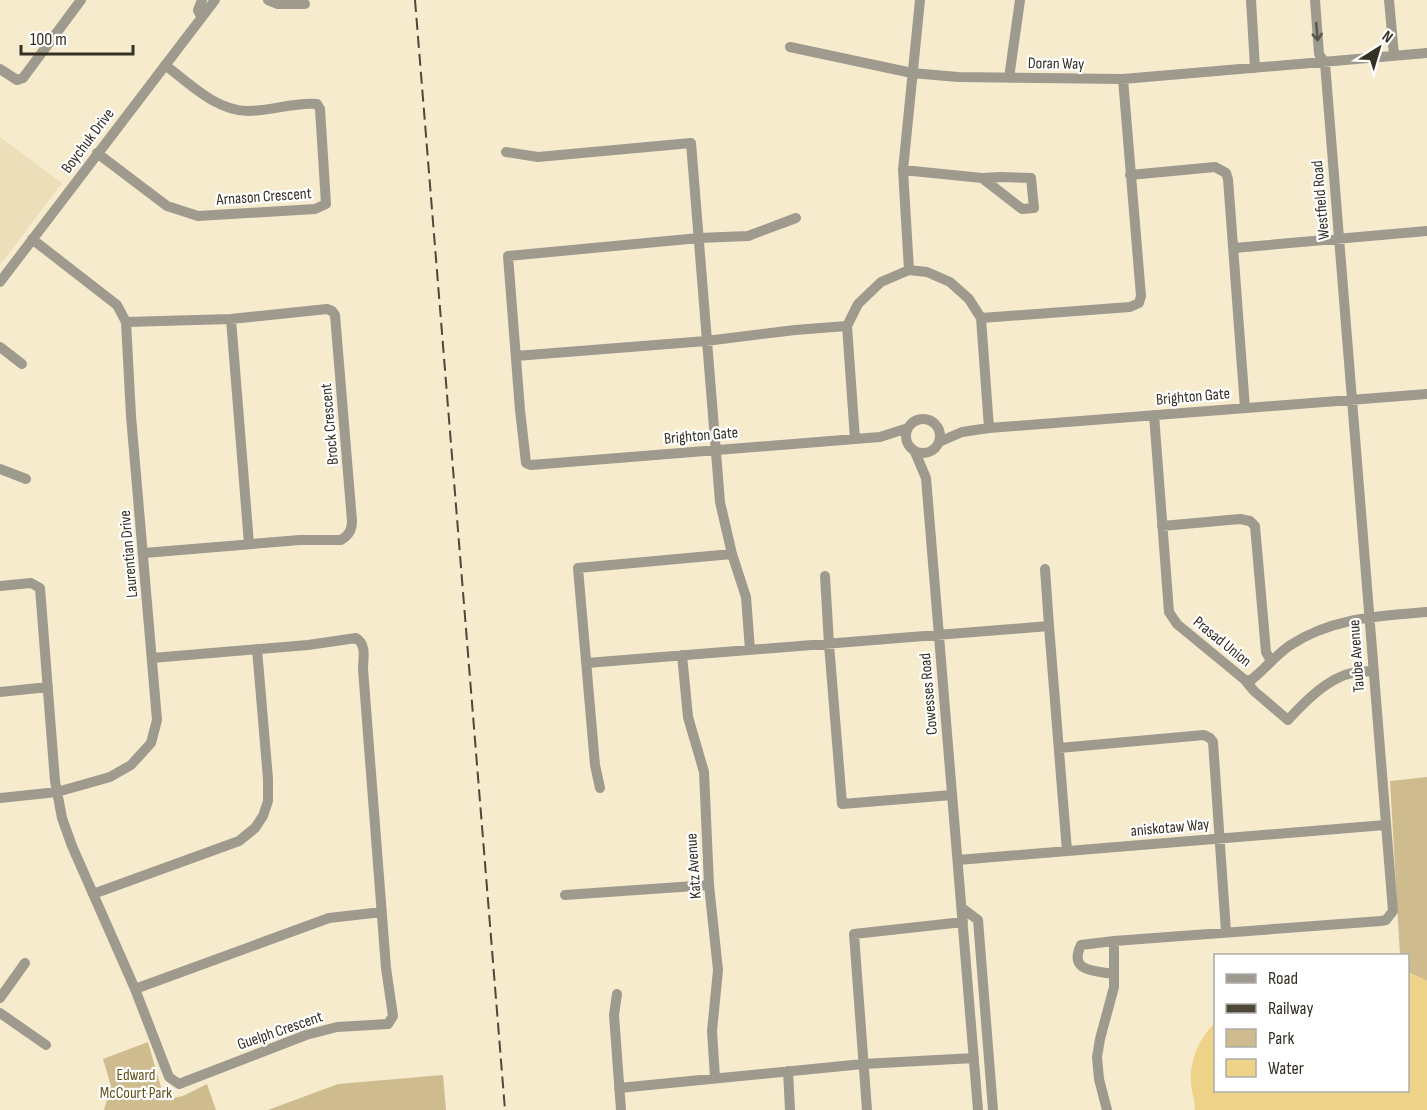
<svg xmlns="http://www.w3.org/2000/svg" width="1427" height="1110" viewBox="0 0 1427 1110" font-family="'Sofia Sans Condensed',sans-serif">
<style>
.built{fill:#ecdeb9}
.green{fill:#cebc8f}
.water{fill:#eed288}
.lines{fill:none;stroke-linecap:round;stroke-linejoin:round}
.minor{stroke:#9f9a8e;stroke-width:10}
.rail{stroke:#4d4839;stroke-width:2;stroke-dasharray:12 6;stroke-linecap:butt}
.oneway{stroke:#595549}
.labels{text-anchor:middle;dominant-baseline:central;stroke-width:4.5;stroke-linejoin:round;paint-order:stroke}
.street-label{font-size:16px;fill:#343024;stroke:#fff}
.park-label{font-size:16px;fill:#65521a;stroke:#fff}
</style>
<rect width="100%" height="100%" fill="#f6ebcd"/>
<path class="built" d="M0 137 62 183 0 265Z"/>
<path class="green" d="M1427 777V981L1408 972V956L1400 955 1390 781Z
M148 1042 162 1091 174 1098 183 1096 207 1084 216 1110H104L111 1086 103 1059Z
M443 1075 446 1110H268L338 1084Z"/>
<path class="water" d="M1408 972 1427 981V1110H1195C1195 1100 1191 1091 1191 1081 1190 1059 1200 1037 1215 1023L1216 1090H1408Z"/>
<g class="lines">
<path class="minor" d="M268 0 278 4H305
M1251 0 1255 68
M1389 0 1394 55
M201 17 198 10 202 0
M790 47 912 73 958 77 1123 79 1427 53
M0 69 17 80 23 78 81 0
M1009 78 1020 0
M506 152 538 157 691 143 720 502 732 554 746 597 750 650
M97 153 167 206 198 216 315 209 326 204 320 109 317 104C294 102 271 111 248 111 216 111 189 83 165 65
M903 170 982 178 1022 209 1034 208 1031 178 1000 177 982 178
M1130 175 1215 167 1226 173 1228 179 1245 408
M796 218 748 236 699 238 508 256 520 410 526 463 531 465 880 437 908 428
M1234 248 1427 231
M909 270 903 170 920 0
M0 282 215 0
M981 318 1130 307 1139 303 1141 296 1123 79
M231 319 249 544
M126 322 231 319 327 309 332 311 335 315 352 521C352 530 349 535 341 540H300L144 553
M0 347 22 364
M516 356 706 341 795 330 847 326
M1154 415 1169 612 1177 624 1245 680H1251C1264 670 1275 656 1289 646 1331 618 1378 616 1427 612
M906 436a17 17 0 1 1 34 0a17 17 0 1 1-34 0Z
M855 439 847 326 858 304 881 282 909 270 927 272 950 282 969 299 981 318 989 428
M939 442 962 432 989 428 1427 394
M915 452 926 478 978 1110
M0 469 26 479
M1162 526 1240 519 1250 521 1255 526 1266 652 1271 661
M1045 569 1049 626
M825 576 829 644 842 804 952 795
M0 586 31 583 40 588 55 781 62 818 72 846 135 989 169 1077 179 1084 306 1035 337 1027 388 1024 393 1016 386 968 363 669C363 658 367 645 356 638L308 645 152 658
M682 655 688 717 704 772 709 885 718 970 712 1031 715 1078
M587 663 1049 626 1067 851
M1245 680 1254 691 1288 720C1309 697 1339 666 1374 672
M0 692 48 687
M1059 748 1204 735 1210 738 1213 742 1226 932
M600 788 595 765 578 568 732 554
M0 798 57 792 110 777 131 765 151 743 157 720 131 416 126 322 117 305 32 239
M958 860 1385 825
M93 894 239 841 255 828 263 816 268 801V779L257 649
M565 895 709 885
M962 908 978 920 993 1110
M1114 974C1095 971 1068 972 1081 945L1114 941
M135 989 329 918 382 912
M617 994 614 1015 621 1110
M0 998 25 963
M0 1013 46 1045
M788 1071 790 1110
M619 1088 863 1064 974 1058
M867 1110 854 934 963 922
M1107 1110 1099 1079 1097 1057 1100 1039 1114 987V941L1381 921 1386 920 1393 911 1325 63 1319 54 1315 0"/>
<path class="rail" d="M415 0 505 1110"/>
</g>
<defs><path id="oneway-shaft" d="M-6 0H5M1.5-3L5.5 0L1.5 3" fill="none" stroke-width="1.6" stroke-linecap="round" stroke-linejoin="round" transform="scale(1.5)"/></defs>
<use class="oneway" href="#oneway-shaft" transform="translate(1317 32) rotate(85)"/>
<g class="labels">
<g class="street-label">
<text transform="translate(1056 64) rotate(1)">Doran Way</text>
<text transform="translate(88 141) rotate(-53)">Boychuk Drive</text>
<text transform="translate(264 197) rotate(-4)">Arnason Crescent</text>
<text transform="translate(1321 200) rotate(-95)">Westfield Road</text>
<text transform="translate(1193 397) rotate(-5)">Brighton Gate</text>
<text transform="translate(330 424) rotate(-95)">Brock Crescent</text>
<text transform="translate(701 436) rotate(-5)">Brighton Gate</text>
<text transform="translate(129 554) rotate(-95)">Laurentian Drive</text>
<text transform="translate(1222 642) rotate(39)">Prasad Union</text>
<text transform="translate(1357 656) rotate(-94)">Taube Avenue</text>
<text transform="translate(929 694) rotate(-95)">Cowesses Road</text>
<text transform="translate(1170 828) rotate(-5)">aniskotaw Way</text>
<text transform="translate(694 866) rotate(-94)">Katz Avenue</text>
<text transform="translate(280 1031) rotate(-19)">Guelph Crescent</text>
</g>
<g class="park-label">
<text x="136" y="1075">Edward<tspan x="136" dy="18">McCourt Park</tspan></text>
</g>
</g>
<rect x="1214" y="954" width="195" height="138" fill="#ffffff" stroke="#aeaca7" stroke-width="1.5"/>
<rect x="1226" y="974" width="30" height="9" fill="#9f9a8e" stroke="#aeaca7" stroke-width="1.5"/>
<text x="1268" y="984" font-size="18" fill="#343024">Road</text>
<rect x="1226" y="1004" width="30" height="9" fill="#4d4839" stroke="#aeaca7" stroke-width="1.5"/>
<text x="1268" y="1014" font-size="18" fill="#343024">Railway</text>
<rect x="1226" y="1029" width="30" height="18" fill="#cebc8f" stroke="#aeaca7" stroke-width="1.5"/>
<text x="1268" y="1044" font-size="18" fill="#343024">Park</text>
<rect x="1226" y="1059" width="30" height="18" fill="#eed288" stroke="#aeaca7" stroke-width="1.5"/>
<text x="1268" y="1074" font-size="18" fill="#343024">Water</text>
<g transform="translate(1379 48) rotate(37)" stroke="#ffffff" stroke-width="4.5" paint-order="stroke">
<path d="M0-4.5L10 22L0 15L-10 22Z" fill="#343024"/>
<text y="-9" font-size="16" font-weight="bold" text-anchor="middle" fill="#343024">N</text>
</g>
<path d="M21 45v9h112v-9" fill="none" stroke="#343024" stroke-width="3"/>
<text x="30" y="45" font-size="18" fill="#343024" stroke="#ffffff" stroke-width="4.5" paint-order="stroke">100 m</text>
</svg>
